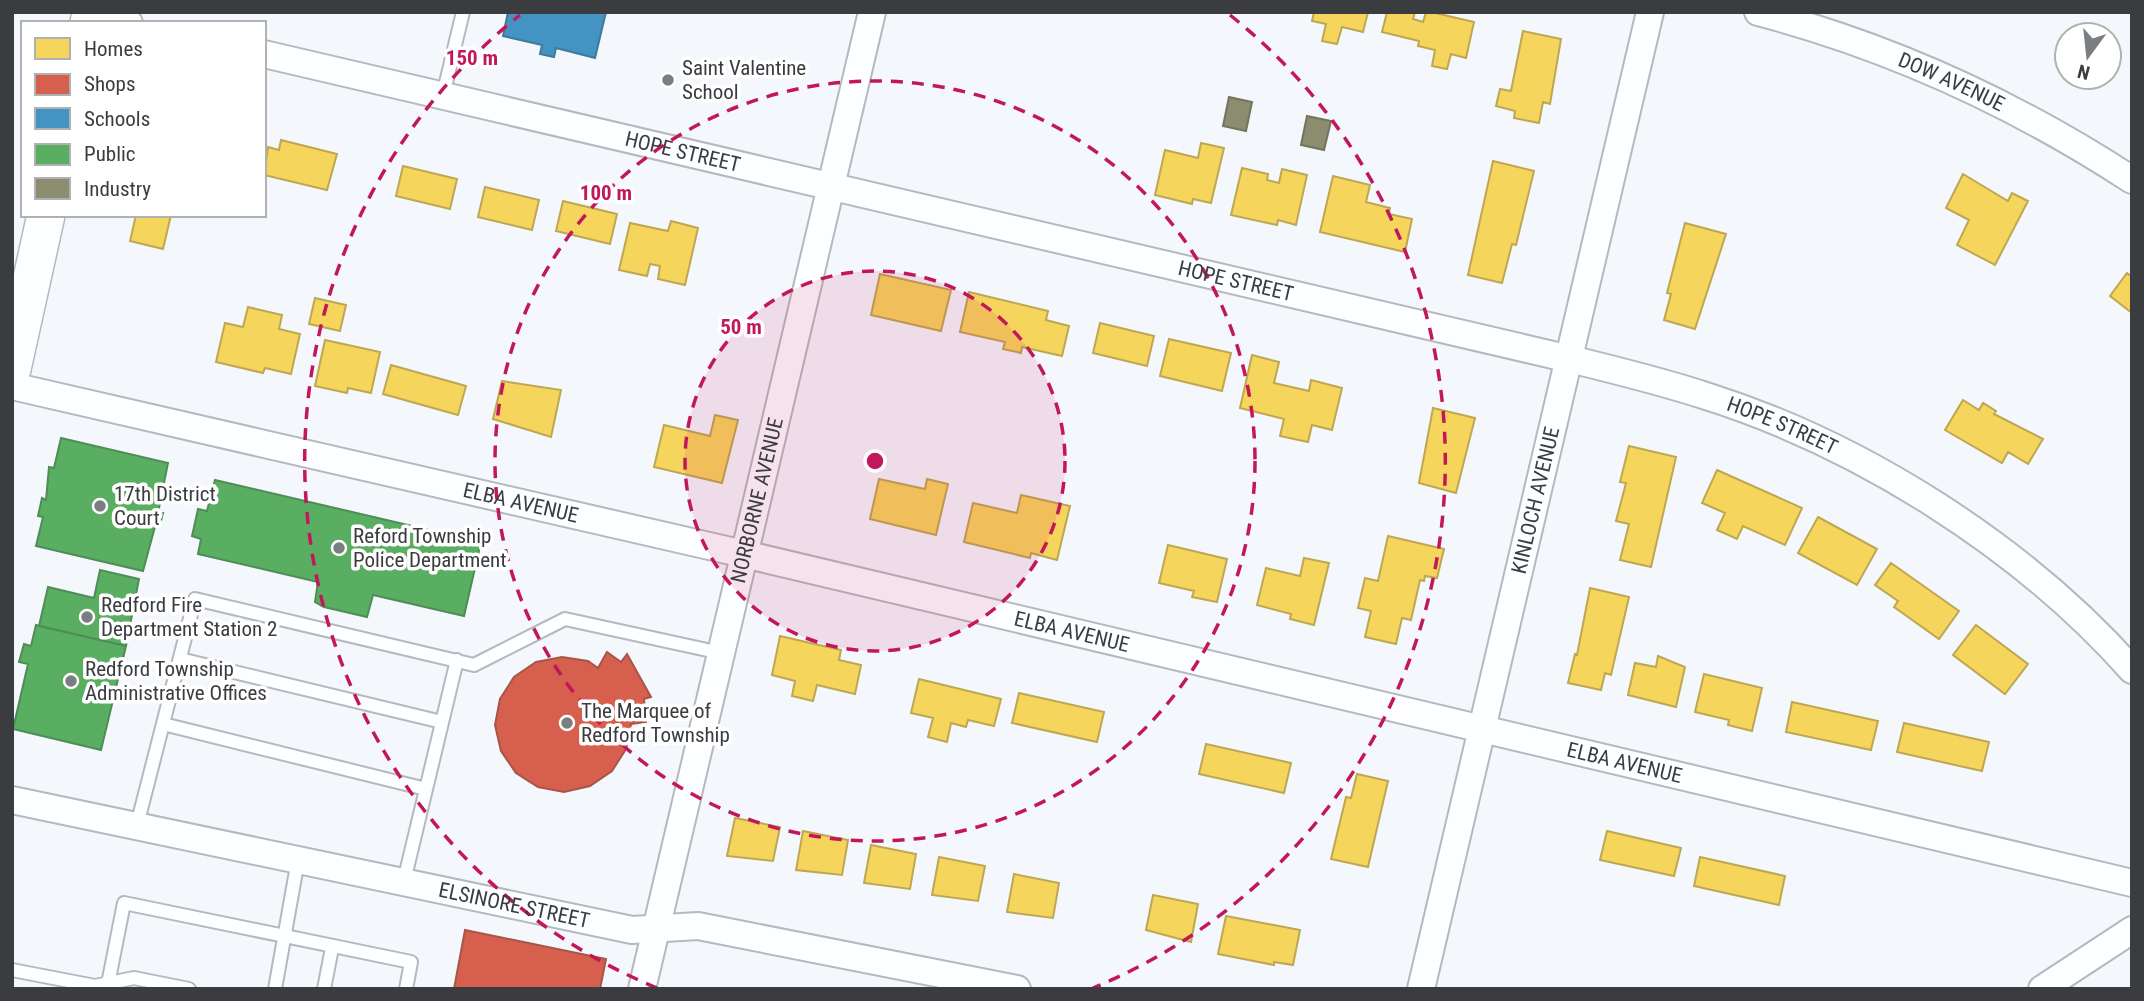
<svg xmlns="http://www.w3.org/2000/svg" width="2144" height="1001" viewBox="0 0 2144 1001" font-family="'Roboto Condensed',sans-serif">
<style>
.homes{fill:#f6d55c;stroke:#bea753;stroke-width:2}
.shops{fill:#d6604d;stroke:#a75549;stroke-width:2}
.schools{fill:#4393c3;stroke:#40799b;stroke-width:2}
.public{fill:#5aae61;stroke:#508c57;stroke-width:2}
.industry{fill:#8c8c6e;stroke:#737460;stroke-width:2}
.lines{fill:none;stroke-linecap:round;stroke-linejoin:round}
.service-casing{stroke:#b6b9bc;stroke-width:16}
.minor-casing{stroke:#b6b9bc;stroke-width:30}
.secondary-casing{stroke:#b6b9bc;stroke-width:40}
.service{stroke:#fdfeff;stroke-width:12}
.minor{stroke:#fdfeff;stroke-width:26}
.secondary{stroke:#fdfeff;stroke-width:37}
.ring{fill:none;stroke:#c2185b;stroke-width:3.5;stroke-dasharray:12 9}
.poi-dot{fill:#7b7e81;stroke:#fff;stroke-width:2.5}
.labels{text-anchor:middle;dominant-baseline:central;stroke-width:7;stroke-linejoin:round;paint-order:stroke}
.poi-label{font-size:21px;fill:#3a3c3f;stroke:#fff;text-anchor:start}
.street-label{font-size:21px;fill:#3a3c3f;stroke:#fff}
.centre{fill:#c2185b;stroke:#fff;stroke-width:3.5}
.ring-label{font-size:21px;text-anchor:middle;font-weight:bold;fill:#c2185b;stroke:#fff;stroke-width:7;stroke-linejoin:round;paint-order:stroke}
</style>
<rect width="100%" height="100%" fill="#f4f8fc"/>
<path class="homes" d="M1314 12H1368L1363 32 1342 27 1337 44 1322 41 1326 24 1312 21Z
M1387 12H1415L1413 19 1423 22 1426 12H1431L1474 22 1466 58 1451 54 1447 69 1432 66 1435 50 1418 46 1419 41 1382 32Z
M1523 31 1561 39 1550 104 1543 102 1539 123 1514 118 1515 111 1496 106 1500 89 1511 91Z
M281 140 337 154 327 190 264 175 268 147 279 150Z
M1201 143 1224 148 1211 203 1193 199 1192 204 1155 195 1165 150 1198 158Z
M1493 161 1534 171 1516 245 1512 244 1502 283 1468 275Z
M403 166 457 179 450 209 396 196Z
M1242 168 1268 174 1267 180 1279 183 1282 169 1307 175 1296 225 1278 220 1277 225 1231 215Z
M1963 174 2008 201 2012 193 2028 201 1995 265 1957 245 1969 220 1946 208Z
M1333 176 1370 185 1366 202 1390 208 1389 214 1412 219 1405 252 1320 232Z
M485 187 539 200 532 230 478 217Z
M563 201 617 214 610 244 556 231Z
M136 215H171L163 249 130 241Z
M671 221 698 228 685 285 658 279 660 266 650 264 647 276 619 270 630 223 668 231Z
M1685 223 1726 234 1695 329 1664 320 1671 294 1667 293Z
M2127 273 2132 277V313L2110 296Z
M880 274 951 290 941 331 871 315Z
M969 292 1048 311 1046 320 1069 326 1062 356 1022 347 1021 353 1003 349 1005 342 960 332Z
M315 298 346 305 340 331 309 324Z
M248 307 282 315 279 329 300 334 291 374 265 368 263 373 216 362 225 323 243 327Z
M1100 323 1154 336 1147 366 1093 353Z
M1169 339 1231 353 1222 391 1160 376Z
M325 340 380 352 371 393 348 388 347 393 315 386Z
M1252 355 1279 362 1274 383 1309 391 1311 380 1342 388 1332 430 1312 425 1308 442 1280 436 1284 419 1240 408Z
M391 365 466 386 458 415 383 394Z
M502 381 561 390 551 437 493 419Z
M1963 400 1979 410 1983 403 1996 411 1994 414 2043 439 2028 464 2008 452 2002 463 1945 430Z
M1433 408 1475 418 1456 493 1419 483Z
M715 415 738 420 722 483 654 467 664 425 710 436Z
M1629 446 1676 457 1651 567 1620 560 1629 524 1616 521 1626 483 1620 482Z
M1717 470 1802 508 1785 545 1743 526 1737 539 1717 530 1725 513 1702 503Z
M879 479 925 489 927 479 948 484 936 535 870 519Z
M1021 495 1070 506 1057 560 1031 553 1030 558 964 542 973 503 1017 513Z
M1818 517 1877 549 1857 585 1798 553Z
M1388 536 1444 549 1437 578 1425 576 1424 581 1420 580 1411 620 1402 618 1396 644 1365 637 1371 611 1358 608 1365 578 1378 581Z
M1168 545 1227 559 1217 602 1192 597 1194 591 1159 583Z
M1304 558 1329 563 1314 625 1290 619 1291 614 1257 605 1266 568 1300 576Z
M1891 563 1959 611 1939 639 1894 607 1898 601 1875 585Z
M1590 588 1629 597 1611 675 1605 673 1601 690 1568 683 1575 654 1577 655Z
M1976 625 2028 664 2005 694 1953 655Z
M780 636 841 650 839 660 861 665 855 694 817 685 813 701 792 696 795 681 772 675Z
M1658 656 1685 667 1676 707 1628 695 1635 663 1656 667Z
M1704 674 1762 688 1752 731 1728 725 1729 720 1695 712Z
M919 679 1001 699 994 726 968 720 966 727 951 723 947 742 928 737 933 718 911 713Z
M1019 693 1104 712 1097 742 1012 723Z
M1792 702 1878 721 1871 750 1786 732Z
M1904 723 1989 742 1982 771 1897 752Z
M1206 744 1291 763 1284 793 1199 774Z
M1357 774 1388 781 1368 867 1331 859 1346 797 1351 798Z
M735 818 780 827 773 861 727 856Z
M803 831 848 840 842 875 796 870Z
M1607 831 1681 848 1674 876 1600 860Z
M871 845 916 854 910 889 864 883Z
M939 857 985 866 978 901 932 895Z
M1700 857 1785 876 1779 905 1694 886Z
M1014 874 1059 883 1053 918 1007 912Z
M1153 895 1198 904 1191 942 1146 930Z
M1226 916 1300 930 1293 965 1274 962V965L1218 954Z"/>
<path class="shops" d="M607 652 621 662 627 654 651 697 644 699 646 722 631 724 626 749 612 771 590 786 564 792 538 787 516 773 501 751 495 725 500 699 514 677 536 662 562 657 588 661 598 668Z
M465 930 606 959 600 989H454Z"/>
<path class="schools" d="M508 12H606L595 58 556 48 554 57 540 54 542 45 503 36Z"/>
<path class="public" d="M61 438 168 463 158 513H163L160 525 156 523 143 571 36 546 43 517 38 516 42 498 46 500 49 467 54 468Z
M215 480 481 542 464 616 373 595 367 617 324 607 315 602 318 582 198 554 201 539 192 536 198 509 207 511Z
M100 570 139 579 126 646 39 626 48 587 94 598Z
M36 625 126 646 101 750 13 729 28 664 19 662 24 644 31 646Z"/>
<path class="industry" d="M1229 97 1252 102 1246 131 1223 126Z
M1307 116 1331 121 1324 150 1301 145Z"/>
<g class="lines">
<g class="service-casing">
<path id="service" d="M443 95 463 12
M180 659 442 722
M163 724 426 789
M137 825 195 599 474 665 565 619 721 653
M404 881 457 660
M12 970 95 986 134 978 189 989
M108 984 124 903 411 962 406 989
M275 989 298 860
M324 989 332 948"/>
</g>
<g class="minor-casing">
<g id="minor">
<path d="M87 12 129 23"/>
<path id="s1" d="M1758 12C1891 47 2017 105 2132 180"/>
<path id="s2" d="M264 54 1570 359C1615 370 1660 381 1703 395 1860 444 2023 547 2132 670"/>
<path id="s3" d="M12 386 744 554 2132 883"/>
<path id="s4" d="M12 800 632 930 698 926 1017 989"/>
<path id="s5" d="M642 989 872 12"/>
<path id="s6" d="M1421 989 1650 12"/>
<path d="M2042 989 2132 930"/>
</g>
</g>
<g class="secondary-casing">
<path id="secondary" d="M89 23 91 12
M12 369 46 215"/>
</g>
<use href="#service" class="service"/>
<use href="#minor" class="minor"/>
<use href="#secondary" class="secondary"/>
</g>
<circle cx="875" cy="461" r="190" fill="#c2185b" fill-opacity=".12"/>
<g class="ring">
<circle cx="875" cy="461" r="190"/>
<circle cx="875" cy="461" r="380"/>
<path d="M657 988A570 570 0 0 1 520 15M1230 15A570 570 0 0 1 1093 988"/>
</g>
<g class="poi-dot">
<circle cx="668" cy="80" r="7"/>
<circle cx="100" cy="506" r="7"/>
<circle cx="339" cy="548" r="7"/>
<circle cx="87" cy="617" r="7"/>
<circle cx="71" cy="681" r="7"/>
<circle cx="567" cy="723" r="7"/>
</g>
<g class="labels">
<g class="poi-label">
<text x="682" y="68">Saint Valentine<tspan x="682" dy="24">School</tspan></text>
<text x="114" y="494">17th District<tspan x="114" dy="24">Court</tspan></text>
<text x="353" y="536">Reford Township<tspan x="353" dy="24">Police Department</tspan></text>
<text x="101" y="605">Redford Fire<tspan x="101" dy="24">Department Station 2</tspan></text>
<text x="85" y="669">Redford Township<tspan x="85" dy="24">Administrative Offices</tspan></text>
<text x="581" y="711">The Marquee of<tspan x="581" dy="24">Redford Township</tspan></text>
</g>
<g class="street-label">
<text stroke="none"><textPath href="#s1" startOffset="206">DOW AVENUE</textPath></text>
<text stroke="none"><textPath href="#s2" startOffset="430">HOPE STREET</textPath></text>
<text stroke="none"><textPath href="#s2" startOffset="998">HOPE STREET</textPath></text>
<text stroke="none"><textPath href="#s2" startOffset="1564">HOPE STREET</textPath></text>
<text stroke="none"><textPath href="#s5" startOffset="502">NORBORNE AVENUE</textPath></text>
<text stroke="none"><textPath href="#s6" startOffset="502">KINLOCH AVENUE</textPath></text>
<text stroke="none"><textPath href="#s3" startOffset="522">ELBA AVENUE</textPath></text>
<text stroke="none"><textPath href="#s3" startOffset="1088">ELBA AVENUE</textPath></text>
<text stroke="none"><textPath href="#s3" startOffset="1656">ELBA AVENUE</textPath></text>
<text stroke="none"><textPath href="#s4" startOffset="513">ELSINORE STREET</textPath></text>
</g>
</g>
<circle cx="875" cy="461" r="10" class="centre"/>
<g class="ring-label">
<text x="472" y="65">150 m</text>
<text x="606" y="200">100 m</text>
<text x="741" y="334">50 m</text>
</g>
<rect width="2144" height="1001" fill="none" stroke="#3a3c3f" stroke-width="28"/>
<rect x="21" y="21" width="245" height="196" fill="#ffffff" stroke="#b0b1b2" stroke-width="2"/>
<rect x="35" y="38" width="35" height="21" fill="#f6d55c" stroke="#b0b1b2" stroke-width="2"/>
<text x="84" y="56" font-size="21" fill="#3a3c3f">Homes</text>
<rect x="35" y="74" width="35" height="21" fill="#d6604d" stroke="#b0b1b2" stroke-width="2"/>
<text x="84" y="91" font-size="21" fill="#3a3c3f">Shops</text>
<rect x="35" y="108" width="35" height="21" fill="#4393c3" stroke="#b0b1b2" stroke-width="2"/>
<text x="84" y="126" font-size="21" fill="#3a3c3f">Schools</text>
<rect x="35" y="144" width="35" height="21" fill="#5aae61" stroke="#b0b1b2" stroke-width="2"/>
<text x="84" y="161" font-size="21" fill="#3a3c3f">Public</text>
<rect x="35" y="178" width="35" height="21" fill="#8c8c6e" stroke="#b0b1b2" stroke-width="2"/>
<text x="84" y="196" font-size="21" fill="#3a3c3f">Industry</text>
<g transform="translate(2088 56) rotate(195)"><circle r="33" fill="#ffffff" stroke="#b0b1b2" stroke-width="2"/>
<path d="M0-5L12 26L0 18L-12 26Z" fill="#7b7e81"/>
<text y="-10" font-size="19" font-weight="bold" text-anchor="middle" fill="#3a3c3f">N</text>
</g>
</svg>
